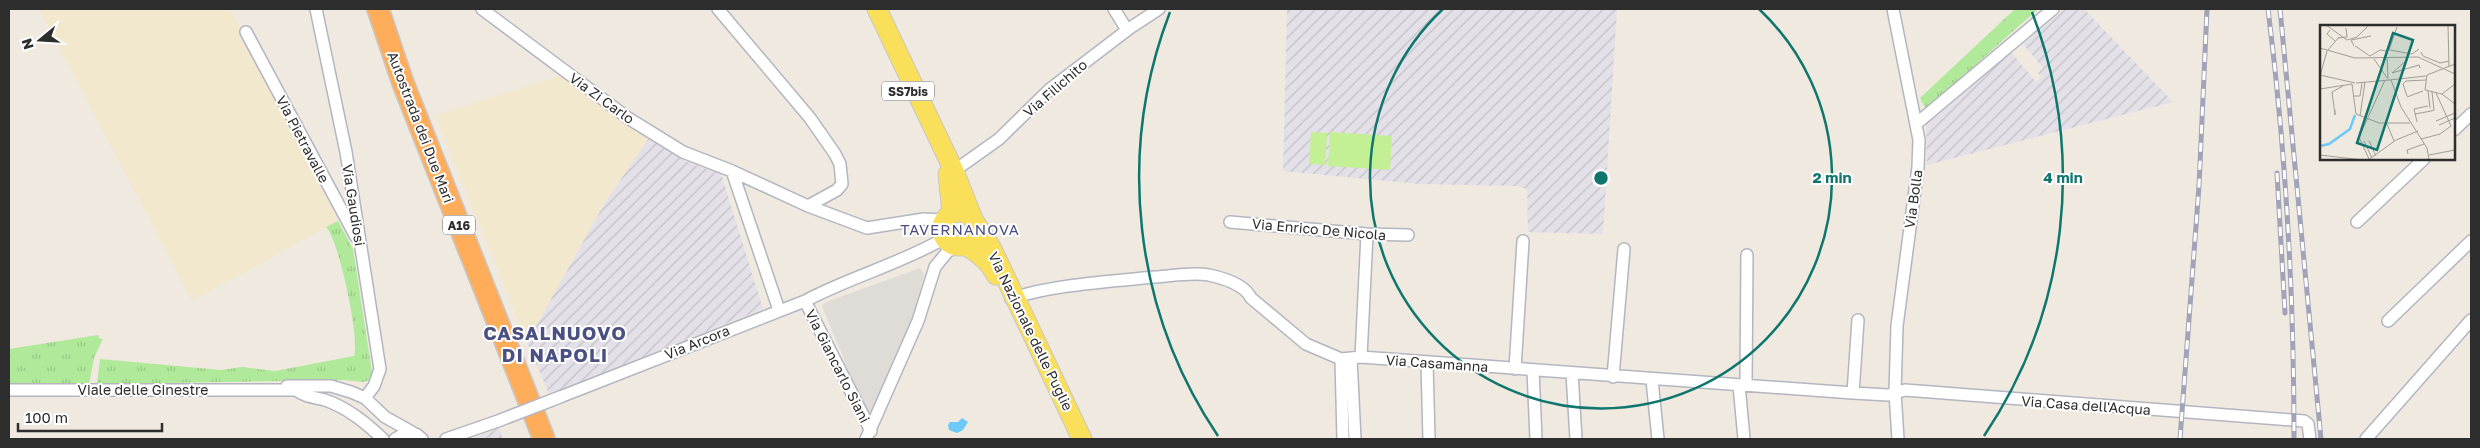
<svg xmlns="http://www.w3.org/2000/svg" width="2480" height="448" viewBox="0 0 2480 448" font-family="'Golos Text',sans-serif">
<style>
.industrial{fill:url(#industrial-furrows)}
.education{fill:#f1e8ce}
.grass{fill:url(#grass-tufts)}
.pitch{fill:#c3f094}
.plaza{fill:#dfdcd7}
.water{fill:#6dc9f7}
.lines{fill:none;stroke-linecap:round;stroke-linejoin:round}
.street-casing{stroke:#b3b5c1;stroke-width:14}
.primary-casing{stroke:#c8c8c8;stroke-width:21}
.highway-casing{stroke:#c8c8c8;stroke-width:24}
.street{stroke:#fff;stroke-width:11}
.primary{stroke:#fadf5a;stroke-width:19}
.highway{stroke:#ffac5b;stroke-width:21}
.rail-casing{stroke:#a1a3b9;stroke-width:5}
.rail{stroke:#fff;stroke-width:3;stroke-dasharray:9;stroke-linecap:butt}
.street-bridge-casing{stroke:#b3b5c1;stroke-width:14;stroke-linecap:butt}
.street-bridge{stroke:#fff;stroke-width:11}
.ring{fill:none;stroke:#0f766e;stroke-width:2.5}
.labels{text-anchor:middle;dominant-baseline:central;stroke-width:4;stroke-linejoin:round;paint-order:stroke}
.shield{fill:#fff;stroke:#6c6c6c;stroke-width:1}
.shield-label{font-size:12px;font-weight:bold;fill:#2d2d2d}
.street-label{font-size:14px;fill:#2d2d2d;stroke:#fff}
.neighbourhood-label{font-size:15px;letter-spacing:1px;fill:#4a5082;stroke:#fff}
.district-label{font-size:19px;font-weight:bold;letter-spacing:1px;fill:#4a5082;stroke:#fff}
.inset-river{fill:none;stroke:#6dc9f7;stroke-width:2.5}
.inset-road{fill:none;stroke:#a19e98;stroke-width:1}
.view{fill:#0f766e;fill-opacity:0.15;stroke:#0f766e;stroke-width:2.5}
.inset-edge{fill:none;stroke:#2d2d2d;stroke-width:2.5}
.centre{fill:#0f766e;stroke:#fff;stroke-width:2.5}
.ring-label{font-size:15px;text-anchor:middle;font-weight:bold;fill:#0f766e;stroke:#fff;stroke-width:4;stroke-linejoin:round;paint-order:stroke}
</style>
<defs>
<pattern id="industrial-furrows" width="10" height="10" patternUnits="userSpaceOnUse" patternTransform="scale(1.25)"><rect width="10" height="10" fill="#e3e0e8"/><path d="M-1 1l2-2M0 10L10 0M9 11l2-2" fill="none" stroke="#c3c0c7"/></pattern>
<pattern id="grass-tufts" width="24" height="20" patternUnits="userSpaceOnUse" patternTransform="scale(1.25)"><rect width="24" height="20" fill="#afe999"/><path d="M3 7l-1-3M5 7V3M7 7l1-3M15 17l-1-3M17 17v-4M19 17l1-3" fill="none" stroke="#97c884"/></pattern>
</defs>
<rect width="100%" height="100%" fill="#efe9df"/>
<path class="industrial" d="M1287 9H1617L1603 234 1528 232 1527 189 1516 186 1419 184 1283 171Z
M2065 9H2084L2173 102 1927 165 1926 124 2011 52 2036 82 2042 78 2038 73 2043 68 2023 44Z
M651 135 674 150 684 161 721 174 763 309 549 394 527 342 604 204Z
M499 428 503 439H472Z"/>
<path class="education" d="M39 9H230L338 221 192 301Z
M567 74 651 135 604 204 527 342 435 115Z"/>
<path class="grass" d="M2015 9H2038L1926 109 1920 98Z
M338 221 353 249 372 372 371 380 363 382 344 380 97 384 100 359 221 370 242 367 275 371 354 356C360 339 339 240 326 227Z
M98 335 99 338 103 339 94 358 89 384 9 385V349Z"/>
<path class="pitch" d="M1311 132 1327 133 1325 165 1309 164Z
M1330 132 1392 136 1390 170 1328 166Z"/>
<path class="plaza" d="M920 268 924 274 912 325 872 414 865 410 822 306 826 302Z"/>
<path class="water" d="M962 418 968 422 963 430 957 433 949 430 948 425 950 422H958Z"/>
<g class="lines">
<g class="street-casing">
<path id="street" d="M316 9 346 152 380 369 374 386 365 398
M482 9 628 118 683 152 732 171 808 206 867 228 924 219 944 220
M718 9 810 118 835 154 840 164 842 184 837 190 808 206
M1114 9 1127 30
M1893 9 1919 140 1918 167 1897 326 1895 392 1898 439
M246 32 356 237
M1916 124 2053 9
M2454 130 2471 114
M732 171 779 310
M954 171 999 139 1050 89 1130 28 1159 9
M1230 222 1367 234 1408 235
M2357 222 2424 159
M1011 299C1048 285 1115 281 1155 277 1172 276 1192 272 1209 275 1223 278 1245 285 1251 298L1306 344 1341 359 1361 357 1853 393 1888 395 1905 390 2304 421 2308 424 2310 439
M805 301 871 431
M2388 321 2471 241
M1361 357 1367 234
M1351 358 1355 439
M1341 359 1343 439
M1427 363 1429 439
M1515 369 1523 241
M1533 370 1536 439
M1572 373 1576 439
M1613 377 1624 249
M1652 380 1658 439
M1739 385 1744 439
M1746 385 1747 255
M287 386H331L351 392 365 398 385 417 412 432
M9 390H296C305 397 314 397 325 400 348 408 366 423 383 439
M1853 393 1858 320
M560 397 805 301C850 277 900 264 945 238
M395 439 407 432 416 434 422 439
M446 439 498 421
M866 439 918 321 935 267 948 251 961 246
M2366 439 2471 320"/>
</g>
<g class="primary-casing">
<path id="primary" d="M877 9 954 171 973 219
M948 174 952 213
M942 229a17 17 0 1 1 34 0a17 17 0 1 1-34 0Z
M976 224 992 249 1082 439
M965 245C978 253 989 261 996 275"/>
</g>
<g class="highway-casing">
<path id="highway" d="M378 9 403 83 544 439"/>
</g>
<use href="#street" class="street"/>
<use href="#primary" class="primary"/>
<use href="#highway" class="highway"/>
<g class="rail-casing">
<path id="rail" d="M2268 9C2286 152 2294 295 2294 439
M2280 9 2321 439
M2277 173 2285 313
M2180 439 2199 186 2207 9"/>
</g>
<use href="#rail" class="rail"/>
<g class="street-bridge-casing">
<path id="street-bridge" d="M498 421 560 397"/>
</g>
<use href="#street-bridge" class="street-bridge"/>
</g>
<g class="ring">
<path d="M1759 9A231 231 0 1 1 1443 9"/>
<path d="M1218 436A462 462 0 0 1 1170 12M2032 12A462 462 0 0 1 1984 436"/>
</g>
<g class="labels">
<g class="shield">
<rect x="882" y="81.5" width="52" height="19" rx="4"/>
<rect x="443" y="215.5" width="32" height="19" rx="4"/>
</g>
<g class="shield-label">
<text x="908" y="91">SS7bis</text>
<text x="459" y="225">A16</text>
</g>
<g class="street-label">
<text transform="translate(1055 88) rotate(-41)">Via Filichito</text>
<text transform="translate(602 98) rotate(36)">Via Zi Carlo</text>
<text transform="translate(421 127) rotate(69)">Autostrada dei Due Mari</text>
<text transform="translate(303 139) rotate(62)">Via Pietravalle</text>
<text transform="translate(1913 199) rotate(-82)">Via Bolla</text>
<text transform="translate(354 205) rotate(81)">Via Gaudiosi</text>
<text transform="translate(1319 229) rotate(5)">Via Enrico De Nicola</text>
<text transform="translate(1031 331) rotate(64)">Via Nazionale delle Puglie</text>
<text transform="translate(697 342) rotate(-22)">Via Arcora</text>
<text transform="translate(1437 363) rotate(4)">Via Casamanna</text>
<text transform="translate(838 366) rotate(63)">Via Giancarlo Siani</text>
<text x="143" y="389">Viale delle Ginestre</text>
<text transform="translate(2086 405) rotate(4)">Via Casa dell'Acqua</text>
</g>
<g class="neighbourhood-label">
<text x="960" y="229">TAVERNANOVA</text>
</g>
<g class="district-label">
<text x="555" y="332">CASALNUOVO<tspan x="555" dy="22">DI NAPOLI</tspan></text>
</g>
</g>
<g transform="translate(2320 25)">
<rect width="135" height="135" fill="#efe9df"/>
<path class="inset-river" d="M0 121 9 119 30 104 35 90"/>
<path class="inset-road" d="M6 0 27 15M128 0 129 42M10 5 7 9 15 16M18 13 27 12 26 3M27 15 37 12 49 0M34 21 31 15 51 11M35 21 50 31 60 25 66 26M0 23 35 33 98 32 135 49M8 25 19 12M69 25 77 2M70 25 92 29 99 24M101 27 103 31 120 38 129 36M67 32 68 53M54 34 68 54M72 48 99 40 100 43M72 48 87 35M0 50 35 58M107 50 105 65 122 69 135 79M107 50 135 39M0 51 7 26M69 55 106 51M71 55 81 82 107 123 109 135M36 58 69 55M32 59 36 89 59 98H90M0 64 32 59M108 66 110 83M122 69 135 59M33 71H40L42 58M87 71 83 59 86 56 106 55M87 72 103 66M15 85V90L12 67 23 61M111 86 114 85 112 67M95 89 111 86M40 91 45 57M116 96 135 88M97 97 94 84 108 81M67 99 74 116M119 100 135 93M101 114 120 109 131 101 116 68M44 116 52 133M49 116 56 131M88 129 87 125 104 119M0 130 43 135M109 130 135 125M49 134 39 112 65 55M48 135 76 115 98 106"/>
<path class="view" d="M73 8 93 15 57 125 37 118Z"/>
<rect width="135" height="135" class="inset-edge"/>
</g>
<circle cx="1601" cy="178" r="8" class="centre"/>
<g class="ring-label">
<text x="1832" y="183">2 min</text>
<text x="2063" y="183">4 min</text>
</g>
<rect width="2480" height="448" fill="none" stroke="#2d2d2d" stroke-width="20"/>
<g transform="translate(40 40) rotate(252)" stroke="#ffffff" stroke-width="4" paint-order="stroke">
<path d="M0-4L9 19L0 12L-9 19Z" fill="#2d2d2d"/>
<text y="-8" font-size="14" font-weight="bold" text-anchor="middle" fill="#2d2d2d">N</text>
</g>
<path d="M18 423v8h144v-8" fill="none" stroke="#2d2d2d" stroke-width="2.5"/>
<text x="25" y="423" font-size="15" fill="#2d2d2d" stroke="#ffffff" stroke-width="4" paint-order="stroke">100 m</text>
</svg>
